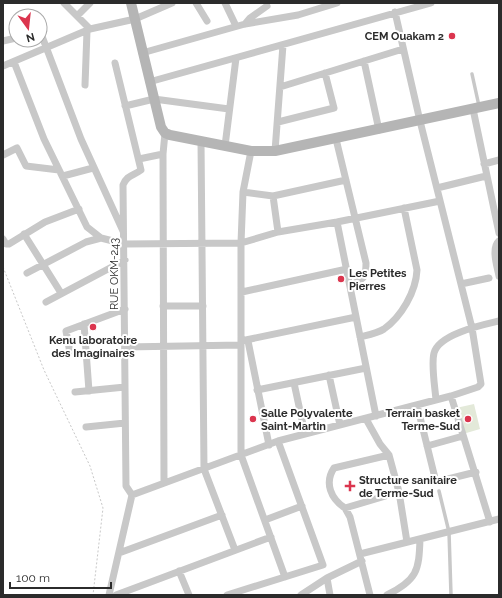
<svg xmlns="http://www.w3.org/2000/svg" width="502" height="598" viewBox="0 0 502 598" font-family="Raleway,sans-serif">
<style>
.pitch{fill:#e3e9d9}
.lines{fill:none;stroke-linecap:round;stroke-linejoin:round}
.path{stroke:#c8c8c8;stroke-width:1;stroke-dasharray:2 2;stroke-linecap:butt}
.lane{stroke:#c8c8c8;stroke-width:3.5}
.street{stroke:#c8c8c8;stroke-width:7}
.secondary{stroke:#b5b5b5;stroke-width:10}
.poi-dot{fill:#db354e;stroke:#fff;stroke-width:1.5}
.labels{text-anchor:middle;dominant-baseline:central;stroke-width:4;stroke-linejoin:round;paint-order:stroke}
.poi-label{font-size:11px;font-weight:bold;fill:#2b2b2b;stroke:#fff;text-anchor:start}
.street-label{font-size:11px;fill:#2b2b2b;stroke:#fff}
</style>
<rect width="100%" height="100%" fill="#fff"/>
<path class="pitch" d="M474 404 480 429 463 434 456 408Z"/>
<g class="lines">
<path class="path" d="M3 267 44 370 90 466 103 508 93 595"/>
<path class="lane" d="M472 74 479 106
M439 491 449 532 451 595"/>
<path class="street" d="M64 3 90 29
M196 3 207 21
M225 3 236 26
M77 16 90 3
M245 24 250 18 267 6
M40 31 81 139 123 231
M3 41 16 38
M142 53 245 24 298 15 337 3
M364 61 379 130
M14 62 44 139 87 227 101 238 86 242 27 273
M115 63 141 170C133 176 127 175 123 185L126 486 132 495
M3 66 90 29 135 19 172 3
M149 82 431 3
M85 85 87 31
M280 87 403 49
M125 106 154 99 229 109
M473 109 499 233
M278 122 334 108 325 73
M336 139 366 263C366 279 364 279 350 285
M201 141 204 469 235 550
M225 146 236 58
M251 151 243 192 241 243V455L285 577
M275 151 283 45
M3 155 17 148 26 166 59 170
M139 159 163 154
M484 164 499 160
M63 176 93 168
M437 188 486 176
M243 192 273 196 346 180
M273 196 278 232
M337 222 376 416
M24 234 61 293
M101 238 125 244 241 243 278 232 337 222 440 201
M3 239 6 244H9L45 222 79 209
M499 241C491 248 497 266 499 276
M461 284 489 278
M242 292 347 269
M46 302 125 260
M163 306H203
M84 324 89 391
M360 337C368 335 378 333 384 329 401 317 416 292 417 270L404 208
M241 341 356 317
M248 341 269 445
M125 347 241 345
M70 353 66 331 125 309
M86 356 125 352
M329 375 340 425
M294 383 305 434
M257 390 366 368
M75 392 125 387
M451 396 490 522
M436 400C435 387 431 365 434 353 439 334 482 325 499 321
M417 405 436 482 476 472
M366 419 380 444 389 455 399 492 407 542
M86 427 125 423
M427 446 463 436
M164 483 163 154 165 133
M132 495 278 441 451 396 478 387 481 384 472 328 420 121 395 12
M345 508C331 499 324 483 334 468L389 455
M265 520 302 506
M119 553 222 515
M360 554 499 519
M179 571 189 595
M327 578 330 595
M109 595 132 495
M116 595 271 537
M227 595 323 565 278 441
M301 595 327 578 362 561
M370 595 350 517 345 508 399 492
M387 595C417 580 419 571 420 539"/>
<path class="secondary" d="M131 3 161 127 165 133 170 135 251 151H275L499 103"/>
</g>
<g class="poi-dot">
<circle cx="452" cy="36" r="4"/>
<circle cx="341" cy="279" r="4"/>
<circle cx="93" cy="327" r="4"/>
<circle cx="253" cy="419" r="4"/>
<circle cx="468" cy="419" r="4"/>
<path d="M348 480h4v4h4v4h-4v4h-4v-4h-4v-4h4z"/>
</g>
<g class="labels">
<g class="poi-label">
<text x="444" y="36" text-anchor="end">CEM Ouakam 2</text>
<text x="349" y="273">Les Petites<tspan x="349" dy="13">Pierres</tspan></text>
<text x="93" y="340" text-anchor="middle">Kenu laboratoire<tspan x="93" dy="13">des Imaginaires</tspan></text>
<text x="261" y="413">Salle Polyvalente<tspan x="261" dy="13">Saint-Martin</tspan></text>
<text x="460" y="413" text-anchor="end">Terrain basket<tspan x="460" dy="13">Terme-Sud</tspan></text>
<text x="359" y="480">Structure sanitaire<tspan x="359" dy="13">de Terme-Sud</tspan></text>
</g>
<g class="street-label">
<text transform="translate(114 274) rotate(-90)">RUE OKM-243</text>
</g>
</g>
<rect width="502" height="598" fill="none" stroke="#2b2b2b" stroke-width="8"/>
<g transform="translate(28 28) rotate(165)"><circle r="19" fill="#ffffff" stroke="#aaaaaa"/>
<path d="M0-3L7 15L0 10L-7 15Z" fill="#db354e"/>
<text y="-6" font-size="11" font-weight="bold" text-anchor="middle" fill="#2b2b2b">N</text>
</g>
<path d="M10 582v6h101v-6" fill="none" stroke="#2b2b2b" stroke-width="2"/>
<text x="16" y="582" font-size="12" fill="#2b2b2b" stroke="#ffffff" stroke-width="3" paint-order="stroke">100 m</text>
</svg>
